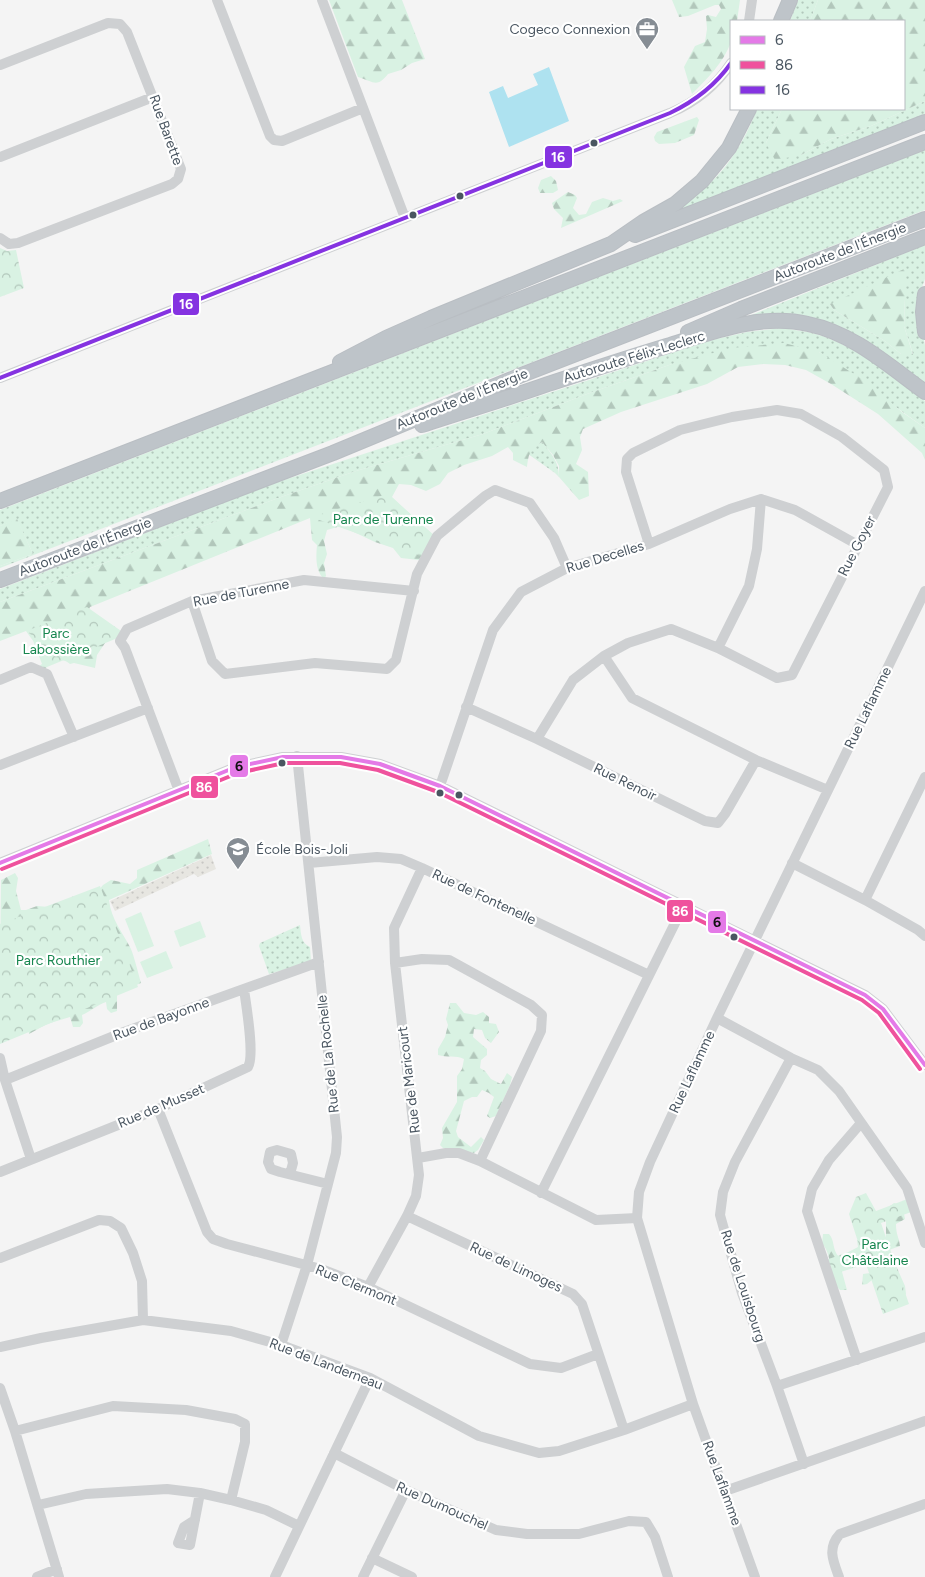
<svg xmlns="http://www.w3.org/2000/svg" width="925" height="1577" viewBox="0 0 925 1577" font-family="Figtree,sans-serif">
<style>
.grass{fill:url(#grass-dots);fill-rule:evenodd}
.forest{fill:url(#forest-firs)}
.sand{fill:url(#sand-dots)}
.park{fill:url(#park-crowns)}
.pitch{fill:#d9f2e3}
.water{fill:#aee2f0}
.lines{fill:none;stroke-linecap:round;stroke-linejoin:round}
.highway-casing{stroke:#b9bec3;stroke-width:16}
.minor{stroke:#ced0d2;stroke-width:10}
.highway{stroke:#bec4c9;stroke-width:14}
.bus-1-casing{stroke:#fff;stroke-width:8}
.bus-2-casing{stroke:#fff;stroke-width:8}
.bus-3-casing{stroke:#fff;stroke-width:8}
.bus-1{stroke:#e47ae7;stroke-width:4}
.bus-2{stroke:#ef529d;stroke-width:4}
.bus-3{stroke:#8533e1;stroke-width:4}
.bus-dot{fill:#4a5661;stroke:#fff;stroke-width:2}
.labels{text-anchor:middle;dominant-baseline:central;stroke-width:4.5;stroke-linejoin:round;paint-order:stroke}
.poi-label{font-size:14px;fill:#4a5661;stroke:#fff;text-anchor:end}
.street-label{font-size:14px;fill:#4a5661;stroke:#fff}
.park-label{font-size:14px;fill:#17864f;stroke:#fff}
.line-badge{stroke:#fff;stroke-width:2}
.badge-label{font-size:14px;text-anchor:middle;font-weight:bold;fill:#fff}
.pale-badge-label{font-size:14px;text-anchor:middle;font-weight:bold;fill:#111}
</style>
<defs>
<pattern id="grass-dots" width="8" height="8" patternUnits="userSpaceOnUse" patternTransform="scale(1.25)"><rect width="8" height="8" fill="#d9f2e3"/><path d="M2 2h.1M6 6h.1" fill="none" stroke="#b2c7bb" stroke-width="1.8" stroke-linecap="round"/></pattern>
<pattern id="forest-firs" width="22" height="20" patternUnits="userSpaceOnUse" patternTransform="scale(1.25)"><rect width="22" height="20" fill="#d9f2e3"/><path d="M5 1l3.5 6h-7zM16 11l3.5 6h-7z" fill="#b2c7bb"/></pattern>
<pattern id="sand-dots" width="8" height="8" patternUnits="userSpaceOnUse" patternTransform="scale(1.25)"><rect width="8" height="8" fill="#e7e6e1"/><path d="M2 2h.1M6 6h.1" fill="none" stroke="#c8c7c4" stroke-width="1.8" stroke-linecap="round"/></pattern>
<pattern id="park-crowns" width="20" height="18" patternUnits="userSpaceOnUse" patternTransform="scale(1.25)"><rect width="20" height="18" fill="#d9f2e3"/><path d="M2 6a3 3 0 1 1 6 0M12 15a3 3 0 1 1 6 0" fill="none" stroke="#b2c7bb"/></pattern>
</defs>
<rect width="100%" height="100%" fill="#f4f4f4"/>
<path class="grass" d="M798 0H818L810 21H790Z
M925 101V117L679 213 678 210C718 181 739 155 757 109H782L766 143 801 155 831 139 871 126Z
M925 150V210L0 568V566L33 554 17 520 0 526V510Z
M925 245V279L921 290 920 324 925 345V385L864 341 836 325 806 318 751 319 749 316ZM905 300 904 326 913 354H901L885 341 834 310 830 304Z
M782 328C793 330 805 331 816 334 857 346 891 376 925 401V428L819 352 672 364 587 394 483 434 356 471 281 497 0 602V589L272 484 708 341 747 332Z
M542 442C552 454 559 462 559 477L555 473 528 454 532 448Z
M300 925C301 934 301 943 310 947L311 962 269 974 259 946 260 943Z"/>
<path class="forest" d="M329 0H402L425 59 412 63 401 70 388 74C377 88 374 82 358 77Z
M672 0H740L737 21H731C731 28 732 36 731 42 724 62 707 79 692 94L684 67 695 46 705 42 707 29 706 16 708 15 716 17 721 9 719 5H715L688 16 679 17Z
M818 0H925V101L871 126 831 139 801 155 775 160 766 143 782 109H904V21H810Z
M697 117 699 120 694 135 675 143 659 144 655 141 654 137 657 132Z
M551 176 556 181 558 190 553 193H540L538 188 541 180Z
M568 192 575 195 577 198 573 208 579 215 586 214 592 202 603 198 613 201 620 199 623 201 561 228 563 218 554 209 552 203Z
M906 268 904 326 913 355 901 354 885 341 834 310 830 304Z
M784 343 819 352 862 379 902 412 925 428V460L922 453 878 414 831 384 806 370 785 365 763 364 738 367 707 384 621 412 583 429 580 437 582 450 576 464 588 472 589 496 579 500 559 477V466L553 455 542 442C529 451 529 453 527 467L513 460V453L508 447 492 456 464 465 448 473 440 484 426 491 411 485 399 484 392 497 431 533 430 541 419 560 401 558 393 548 375 542 341 526 327 530 324 541 327 554 324 563 326 576 324 579C315 571 316 556 317 545L312 540 310 518 90 607 87 614 107 640 97 655 95 668 74 663 70 664C65 659 58 660 51 657 42 652 32 640 26 631L0 641V602L281 497 356 471 483 434 587 394 672 364 732 348Z
M17 519 33 554 0 566V526Z
M208 839 212 854 109 900C111 919 123 933 131 949 134 956 139 976 141 983L117 994V1011L111 1013 107 1009 106 1002C97 1005 91 1011 82 1015L83 1023 80 1027H73L70 1017 47 1024 29 1034 27 1019 0 972 1 880 15 873 18 878 16 891 21 910H26L37 906 49 907 98 891 103 885 111 880 130 884 137 878V870Z
M450 1003H456L464 1013 476 1015 483 1012 489 1017V1023L496 1024 499 1032 491 1043 485 1038 482 1030 474 1029 473 1037 487 1049V1055L481 1060 480 1068 485 1071 491 1079 501 1084 507 1073 512 1077 510 1085 496 1116 490 1118 487 1116 494 1097 489 1093 482 1090 477 1097H472L464 1101 456 1131 458 1137 471 1147 481 1137 484 1140 478 1150 474 1153 443 1148 440 1145 443 1138 442 1128 457 1102V1076L462 1069 464 1059C456 1055 447 1058 438 1055V1049L445 1037 448 1025 446 1019Z
M894 1203 898 1204 904 1214 905 1219 896 1224C896 1235 899 1237 900 1246L889 1250 905 1286 906 1294 902 1299 872 1280 867 1284 862 1285 863 1274 870 1273V1269L864 1261 841 1268 847 1290H840C828 1279 833 1253 822 1244L823 1234H829C835 1240 832 1250 839 1257L858 1247 857 1240 886 1239V1220L890 1211V1206Z"/>
<path class="sand" d="M211 855 216 869 198 877 194 874 115 911 110 901Z"/>
<path class="park" d="M0 248 7 251 16 250 24 288 0 297Z
M388 494 436 537 426 558 311 517Z
M87 607 124 633 120 637 47 667 40 671 35 669 42 664 29 630Z
M100 886 138 987 0 1044V924Z
M866 1193 876 1211 910 1198 914 1211 881 1223 909 1304 883 1314 866 1264 828 1276 823 1261 860 1248 849 1214 856 1197Z"/>
<path class="pitch" d="M141 912 154 946 138 952 125 919Z
M200 921 206 937 180 947 174 931Z
M166 951 173 968 147 978 140 962Z"/>
<path class="water" d="M549 67 569 121 509 147 489 92 503 86 508 98 538 85 533 74Z"/>
<g class="lines">
<g class="highway-casing">
<path id="highway" d="M781 21 790 0
M635 235 925 122
M925 294 923 312 925 332
M688 332 741 309 925 237
M340 362 386 338 431 318 611 244 643 222 675 204 702 181 729 148 749 109
M422 425C464 411 506 399 548 384 588 371 627 358 667 346 712 332 761 313 808 324 853 333 889 366 925 392
M0 501 925 142
M0 580 333 453 519 376 925 219"/>
</g>
<path class="minor" d="M217 0 270 136 274 140 282 141 363 108
M322 0 405 218
M749 21 752 0
M0 65 108 23 120 24 127 32 181 169 178 179 172 184 18 243 9 244 0 238
M0 157 153 97
M0 378 670 113C696 102 716 86 731 63
M192 601 212 661 225 674 315 663 387 669 396 660 417 574 437 536 485 496 495 490 530 503 554 538 567 568
M718 648 749 586 757 549 761 499
M604 656 632 698 756 760 828 790
M0 680 31 667 47 674 74 737
M466 707 537 739 705 821 718 823 725 814 756 760
M537 739 573 680 604 656 628 643 671 629 718 648 777 678 792 675 888 487 884 470 842 437 801 414 777 410 732 417 680 430 633 453 627 459 626 472 649 544
M0 765 148 708
M440 786 493 630 521 592 567 568 649 544 730 509 761 499 795 510 858 545
M179 791 125 648 120 641 127 629 192 601 304 580 414 591
M0 863 236 767 283 757H341L380 764 440 786 865 995 883 1009 925 1065
M309 863 377 857 401 859 422 868 649 975
M792 863 865 900 918 930 925 936
M865 900 925 777
M395 963 422 959 449 960 531 1005 542 1015 541 1031 480 1161
M717 1018 791 1058 818 1070 839 1091 907 1188 925 1243
M0 1058 5 1080 31 1159
M791 1058 735 1162 723 1192 720 1215 742 1293 777 1386 804 1464
M5 1080 124 1032 319 962
M158 1109 207 1232 213 1239 227 1244 321 1269 368 1287 530 1364 561 1368 598 1354
M418 1158 446 1153H459L480 1161 596 1220 637 1218
M0 1172 158 1109 248 1067C255 1055 246 1005 244 989
M290 1174 293 1163 291 1154 277 1150 270 1152 268 1162 271 1169 280 1172 328 1184
M541 1193 684 905
M407 1216 573 1294 582 1304 624 1430
M0 1258 99 1220 110 1221 121 1228 133 1253 142 1281 143 1320
M368 1287 407 1216 416 1196 419 1175 395 963 394 928 422 868
M281 1345 307 1265 336 1153 337 1137 297 756
M0 1347 41 1338 143 1320 231 1331 281 1345 370 1378 479 1436 539 1453 559 1451 624 1430 693 1404
M857 1360 807 1211 812 1189 829 1160 861 1123
M777 1386 925 1337
M0 1388 15 1431 59 1577
M15 1431 113 1406 186 1410 235 1419 245 1424V1442L231 1500
M334 1453 406 1490 496 1530 527 1534H579L629 1521 646 1522 655 1537 668 1577
M725 1491 925 1421
M38 1505 86 1494 167 1489 200 1493 231 1500 266 1510 299 1526
M195 1520 184 1527 178 1543 190 1545 200 1493
M372 1558 412 1577
M37 1577 57 1569
M275 1577 370 1378
M363 1577 406 1490
M755 1577 693 1404 637 1218 639 1192 650 1162 717 1018 925 591
M839 1577C833 1561 827 1548 840 1534L925 1504"/>
<use href="#highway" class="highway"/>
<g class="bus-1-casing">
<path id="bus-1" d="M0 863 236 767 283 757H341L380 764 440 786 865 995 883 1009 925 1065"/>
</g>
<g class="bus-2-casing">
<path id="bus-2" d="M2 869 238 773 284 763H340L378 770 438 792 862 1000 879 1013 920 1069"/>
</g>
<g class="bus-3-casing">
<path id="bus-3" d="M0 378 670 113C695 101 715 86 731 63"/>
</g>
<use href="#bus-1" class="bus-1"/>
<use href="#bus-2" class="bus-2"/>
<use href="#bus-3" class="bus-3"/>
</g>
<defs>
<g id="office-pin" transform="scale(1.25)"><path d="M0 17L-7.5 6A9.5 9.5 0 1 1 7.5 6Z" fill="#868d94" stroke="#fff"/><path d="M-6-3h4V-5.5h4V-3h4V5H-6ZM-1-4.5V-3h2v-1.5ZM-6 0V1H6V0Z" fill="#fff"/></g>
<g id="school-pin" transform="scale(1.25)"><path d="M0 17L-7.5 6A9.5 9.5 0 1 1 7.5 6Z" fill="#868d94" stroke="#fff"/><path d="M0-5L7-2L0 1L-7-2ZM-4 1L0 2.5L4 1V4Q0 6-4 4Z" fill="#fff"/></g>
</defs>
<g fill-rule="evenodd">
<use href="#office-pin" x="647" y="29"/>
<use href="#school-pin" x="238" y="849"/>
</g>
<g class="bus-dot">
<circle cx="594" cy="143" r="4.5"/>
<circle cx="460" cy="196" r="4.5"/>
<circle cx="413" cy="215" r="4.5"/>
<circle cx="282" cy="763" r="4.5"/>
<circle cx="440" cy="793" r="4.5"/>
<circle cx="459" cy="795" r="4.5"/>
<circle cx="734" cy="937" r="4.5"/>
</g>
<g class="labels">
<g class="poi-label">
<text x="630" y="29">Cogeco Connexion</text>
<text x="256" y="849" text-anchor="start">École Bois-Joli</text>
</g>
<g class="street-label">
<text transform="translate(166 130) rotate(70)">Rue Barette</text>
<text transform="translate(840 252) rotate(-21)">Autoroute de l'Énergie</text>
<text transform="translate(634 357) rotate(-17)">Autoroute Félix-Leclerc</text>
<text transform="translate(462 399) rotate(-22)">Autoroute de l'Énergie</text>
<text transform="translate(857 546) rotate(-63)">Rue Goyer</text>
<text transform="translate(85 547) rotate(-21)">Autoroute de l'Énergie</text>
<text transform="translate(605 557) rotate(-17)">Rue Decelles</text>
<text transform="translate(241 593) rotate(-11)">Rue de Turenne</text>
<text transform="translate(868 708) rotate(-64)">Rue Laflamme</text>
<text transform="translate(625 782) rotate(26)">Rue Renoir</text>
<text transform="translate(484 897) rotate(25)">Rue de Fontenelle</text>
<text transform="translate(161 1019) rotate(-20)">Rue de Bayonne</text>
<text transform="translate(328 1054) rotate(-96)">Rue de La Rochelle</text>
<text transform="translate(692 1072) rotate(-65)">Rue Laflamme</text>
<text transform="translate(409 1080) rotate(-97)">Rue de Maricourt</text>
<text transform="translate(161 1106) rotate(-23)">Rue de Musset</text>
<text transform="translate(516 1267) rotate(25)">Rue de Limoges</text>
<text transform="translate(356 1285) rotate(22)">Rue Clermont</text>
<text transform="translate(743 1286) rotate(72)">Rue de Louisbourg</text>
<text transform="translate(326 1364) rotate(21)">Rue de Landerneau</text>
<text transform="translate(722 1483) rotate(70)">Rue Laflamme</text>
<text transform="translate(442 1506) rotate(24)">Rue Dumouchel</text>
</g>
<g class="park-label">
<text x="383" y="519">Parc de Turenne</text>
<text x="56" y="633">Parc<tspan x="56" dy="16">Labossière</tspan></text>
<text x="58" y="960">Parc Routhier</text>
<text x="875" y="1244">Parc<tspan x="875" dy="16">Châtelaine</tspan></text>
</g>
</g>
<g class="line-badge">
<rect x="544" y="145" width="29" height="24" rx="5" fill="#8533e1"/>
<rect x="172" y="292" width="28" height="24" rx="5" fill="#8533e1"/>
<rect x="229" y="754" width="20" height="24" rx="5" fill="#e47ae7"/>
<rect x="190" y="775" width="29" height="24" rx="5" fill="#ef529d"/>
<rect x="666" y="899" width="28" height="24" rx="5" fill="#ef529d"/>
<rect x="707" y="910" width="20" height="24" rx="5" fill="#e47ae7"/>
</g>
<g class="badge-label">
<text x="558" y="162">16</text>
<text x="186" y="309">16</text>
<text x="204" y="792">86</text>
<text x="680" y="916">86</text>
</g>
<g class="pale-badge-label">
<text x="239" y="771">6</text>
<text x="717" y="927">6</text>
</g>
<rect x="730" y="20" width="175" height="90" fill="#ffffff" stroke="#b7bbc0"/>
<rect x="740" y="36" width="25" height="8" fill="#e47ae7" stroke="#b7bbc0"/>
<text x="775" y="45" font-size="15" fill="#4a5661">6</text>
<rect x="740" y="61" width="25" height="8" fill="#ef529d" stroke="#b7bbc0"/>
<text x="775" y="70" font-size="15" fill="#4a5661">86</text>
<rect x="740" y="86" width="25" height="8" fill="#8533e1" stroke="#b7bbc0"/>
<text x="775" y="95" font-size="15" fill="#4a5661">16</text>
</svg>
